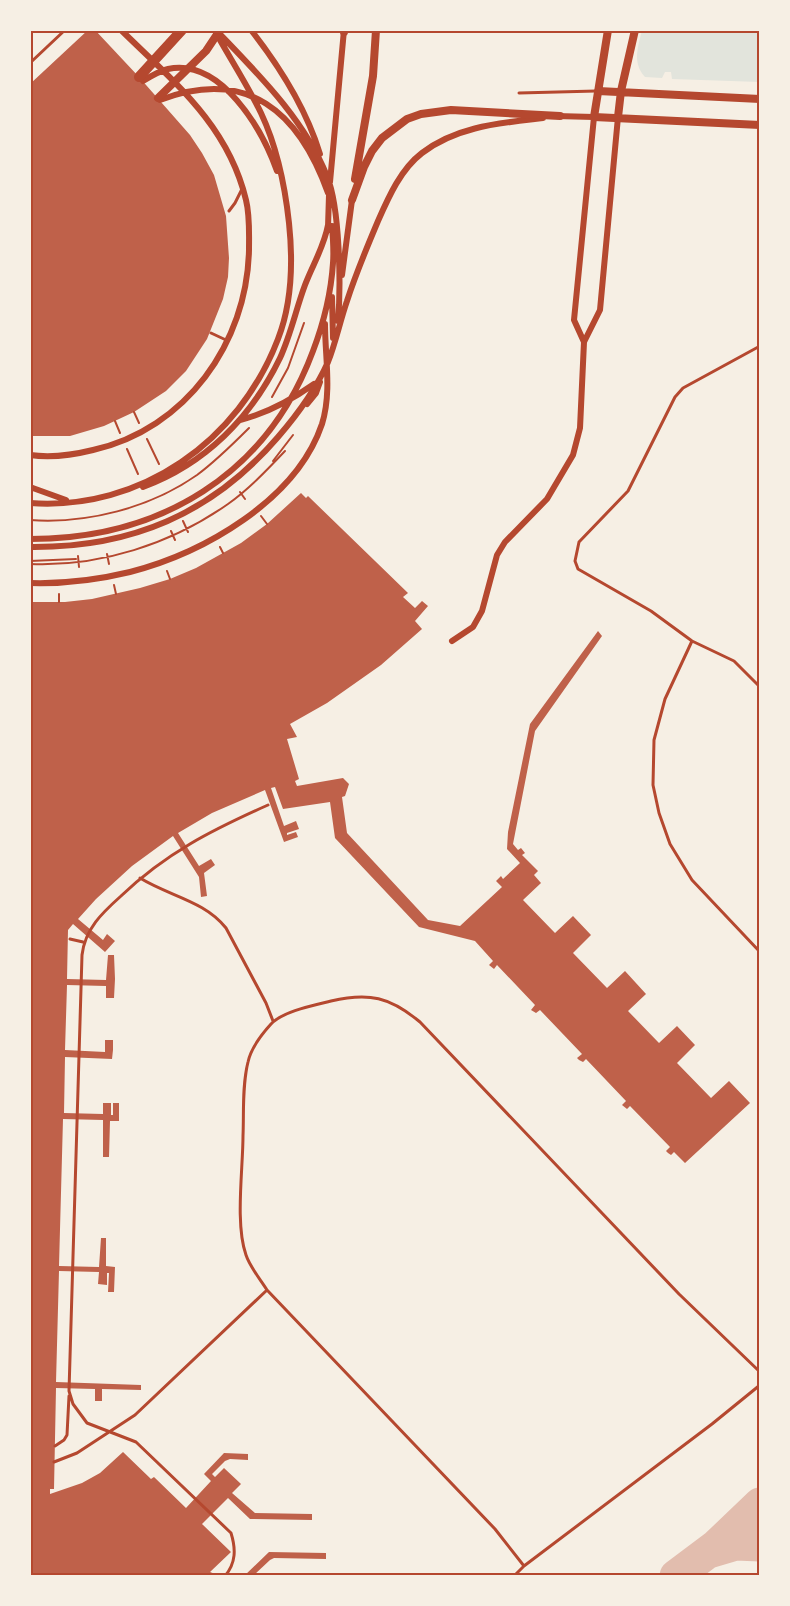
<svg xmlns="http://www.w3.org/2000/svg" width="790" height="1606" viewBox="0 0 790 1606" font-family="Inter,sans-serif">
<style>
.green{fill:#e2e4dc}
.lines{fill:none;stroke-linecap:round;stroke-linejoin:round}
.taxiway{stroke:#e2bdae;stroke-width:33}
.building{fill:#bf614a}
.path{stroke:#b5482f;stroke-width:2}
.service{stroke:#b5482f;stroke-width:3}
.minor{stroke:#b5482f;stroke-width:6}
.tertiary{stroke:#b5482f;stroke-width:8}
.trunk{stroke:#b5482f;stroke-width:10}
.neatline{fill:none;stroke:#b5482f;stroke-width:2}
</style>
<rect width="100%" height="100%" fill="#f6efe4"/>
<path class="green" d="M642 30H760V82L672 79 671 72H665L662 78 645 77C632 62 638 48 642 30Z"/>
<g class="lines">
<path class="taxiway" d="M709 1552 736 1544 760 1545
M676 1576 716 1546 760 1504"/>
</g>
<path class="building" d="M88 30H95L139 77 190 135 202 153 214 175 226 216 229 258 228 277 223 299 207 339 186 371 166 391 134 412 104 426 70 436H30V84Z
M301 493 306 498 308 496 408 593 403 597 415 608 422 601 428 606 415 621 422 629 381 665 327 703 290 724 297 737 287 739 299 779 295 781 297 786 343 778 349 784 345 796 342 797 347 833 428 920 460 926 502 887 496 881 501 876 503 879 520 863 507 849 508 832 530 724 598 631 602 636 535 731 513 844 518 850 521 848 525 853 522 855 538 871 534 875 541 883 523 900 555 933 573 916 591 935 573 953 607 988 625 971 646 994 628 1011 659 1043 677 1026 695 1045 677 1063 711 1098 729 1081 750 1103 685 1163 674 1152 671 1155 668 1153 666 1151 670 1147 630 1106 627 1109 622 1105 626 1101 586 1059 583 1062 579 1060 577 1058 582 1054 540 1010 536 1013 531 1010 535 1005 497 965 494 969 489 965 493 961 475 941 419 927 335 838 330 802 283 809 275 787 271 788 284 826 296 821 299 829 287 833V835L296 832 298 837 284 842 265 790 212 813 178 833 199 866 211 859 215 865 204 873 207 896 201 897 199 877 173 836 132 866 96 899 78 919 103 940 107 934 115 941 105 952 73 924 68 930 67 979 106 980 108 955H114L115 979 114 998H106V986L67 985 65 1050 105 1052V1040H113V1050L112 1059 65 1057 64 1113 103 1114V1103H111V1115H113V1103H119V1121H110L109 1157H103V1120L63 1119 59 1266 99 1267 101 1238H106V1266L115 1267 114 1292H108L109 1273H107V1285L98 1284 99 1272 59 1271 56 1382 141 1385V1390L102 1389V1401H95V1389L56 1388 54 1489H50V1494L82 1483 100 1473 123 1452 151 1479 154 1477 186 1508 211 1481 204 1474 224 1453 248 1454V1460L230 1459 225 1461 212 1474 215 1477 224 1468 241 1484 232 1493 255 1513 312 1514V1520L250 1519 228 1498 202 1524 231 1552 210 1572 220 1576H30V602H65L92 599 140 588 170 579 196 568 241 543 267 524Z
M269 1552 326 1553V1559L274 1558 270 1560 253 1576H244Z"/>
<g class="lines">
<path class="path" d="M272 397 288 368 304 323
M134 412 139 423
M115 421 120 433
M147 439 159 464
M127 449 138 474
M273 461 293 435
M240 492 245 499
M261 516 267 524
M30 520C87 524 150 508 197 475 216 461 233 444 249 428
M183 521 188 532
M171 531 175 540
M220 547 223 553
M107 554 109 564
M78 556 79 567
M30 561 76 559
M30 564C100 567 171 544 228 504 249 489 267 470 285 451
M167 571 170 579
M114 585 116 594
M59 594V602"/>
<path class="service" d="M30 63 65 30
M519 93 596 91
M229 211 235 203 242 189
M211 333 226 340
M760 346 683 388 675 397 628 491 579 542 575 561 578 569 651 611 692 641 734 661 760 687
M692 641 665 699 654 740 653 785 659 813 670 844 692 880 760 952
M140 878C169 896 205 901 226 928L266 1003 273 1021
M70 939 83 942
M55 1446 64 1440 67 1435 69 1396
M54 1462 77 1453 135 1415 267 1290
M524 1566 495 1529 267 1290C260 1279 250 1267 246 1255 235 1224 243 1169 243 1136 244 1112 242 1086 248 1062 251 1048 261 1035 271 1024 283 1011 315 1005 331 1001 369 992 390 997 420 1022L679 1294 760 1372
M225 1576C236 1563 236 1549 231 1533L136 1442 87 1423 73 1404 69 1391 82 955C85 929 102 913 121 896 166 853 212 830 268 805
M514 1576 524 1566 712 1424 760 1385"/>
<path class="minor" d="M251 30C280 67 306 108 320 154
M217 31C259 75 304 119 327 176 340 208 341 286 338 321
M143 81C151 76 159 71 168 69 221 58 262 129 277 171
M160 100C248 67 299 112 328 193
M556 116 594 117 574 320 584 342
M330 182 344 30
M328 227 329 195
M342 275 352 200
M332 297 333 338
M307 404 316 393 320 382
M240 420C268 413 290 401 314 384
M30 455C51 458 73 455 93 450 186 429 247 343 249 250 249 234 250 216 246 200 228 125 174 82 121 30
M30 487 66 500
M143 487C205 464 251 418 280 358 291 334 296 309 305 285 313 264 324 247 328 225
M30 503C141 511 239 441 278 339 292 303 293 261 289 223 285 186 277 147 261 113 248 86 231 60 216 33
M30 539C160 539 267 475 313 351 324 322 331 294 333 263 334 251 333 238 332 226
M30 547C131 548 212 514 278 437 297 415 316 389 328 362 336 342 340 321 347 301 356 273 367 247 378 221 389 196 401 169 422 153 457 126 501 123 543 118
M30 583C64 584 97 580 130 572 203 553 296 501 322 424 332 392 325 357 325 324
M452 641 473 627 482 611 497 555 505 542 547 499 573 455 580 428 584 342 600 310 618 117"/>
<path class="tertiary" d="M608 30 594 117 760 125
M344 32V30
M598 91 760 99
M158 98 206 51 220 30
M618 117 621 91 635 30
M355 179 373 76 376 30
M352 200 364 167 372 151 382 138 407 119 421 114 451 110 560 116"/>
<path class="trunk" d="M139 77 182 30"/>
</g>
<rect width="790" height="1606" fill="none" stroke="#f6efe4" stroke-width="63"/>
<rect x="32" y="32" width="726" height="1542" class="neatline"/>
</svg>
